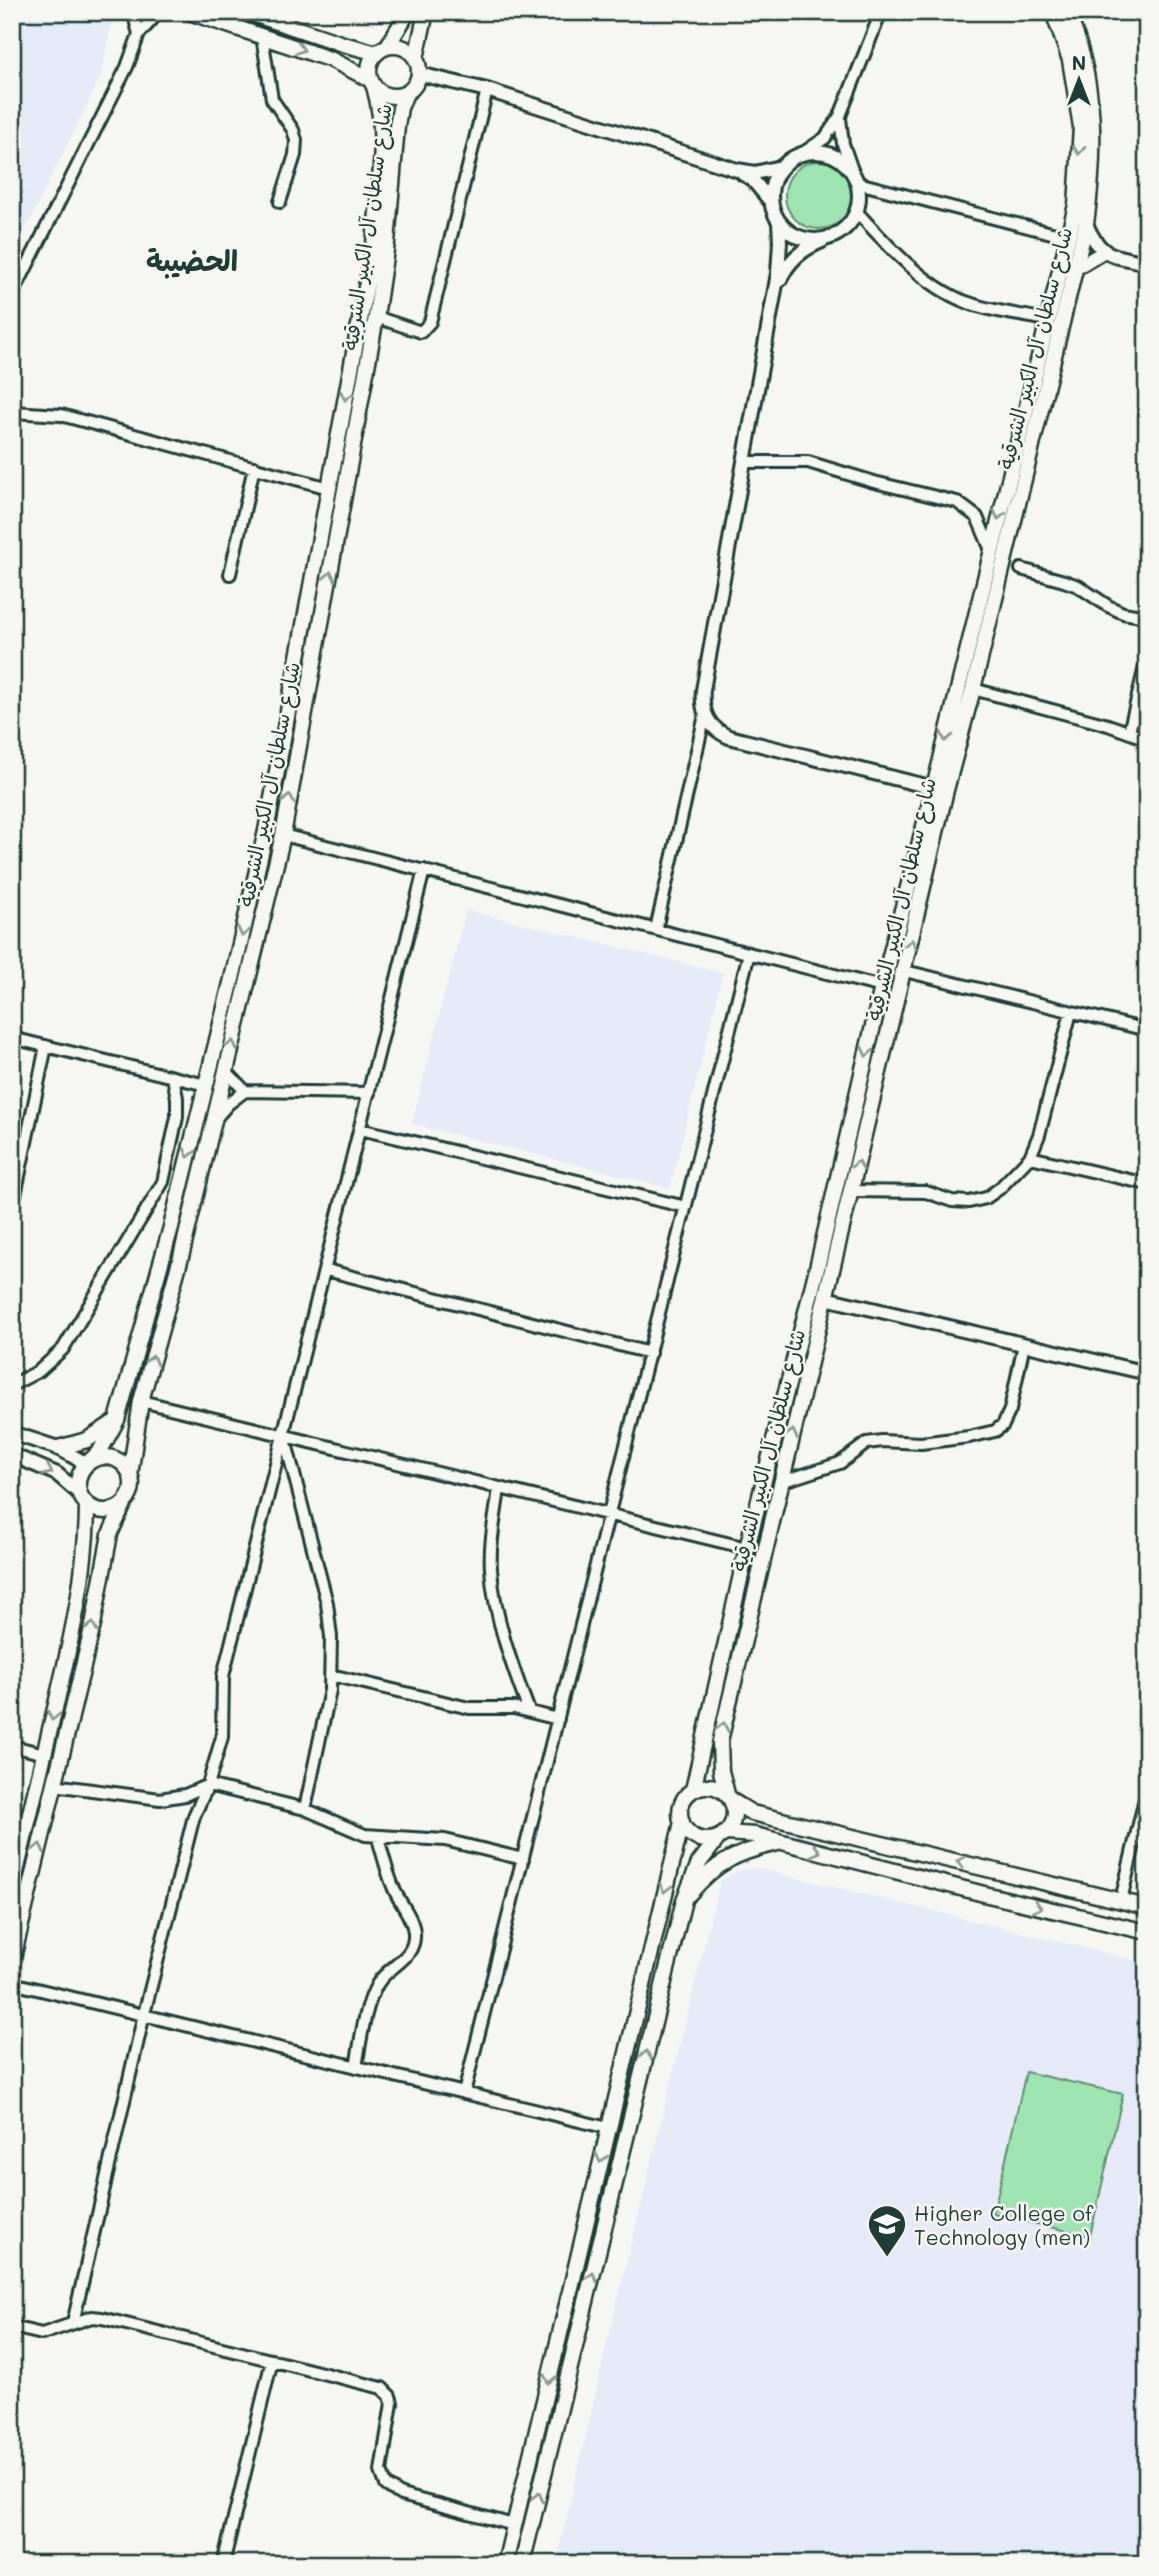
<svg xmlns="http://www.w3.org/2000/svg" width="1159" height="2576" viewBox="0 0 1159 2576" font-family="Mali,'Playpen Sans Arabic',sans-serif">
<style>
.built{fill:#e5eaf6}
.green{fill:#9ee4b0;stroke:#5e9072;stroke-width:2}
.lines{fill:none;stroke-linecap:round;stroke-linejoin:round}
.minor-casing{stroke:#1f3d34;stroke-width:16}
.tertiary-casing{stroke:#1f3d34;stroke-width:18}
.secondary-casing{stroke:#1f3d34;stroke-width:19}
.minor{stroke:#f6f6f2;stroke-width:10}
.tertiary{stroke:#f6f6f2;stroke-width:12}
.secondary{stroke:#f6f6f2;stroke-width:14}
.oneway{stroke:#8a9a93}
.labels{text-anchor:middle;dominant-baseline:central;stroke-width:5;stroke-linejoin:round;paint-order:stroke}
.street-label{font-size:21px;fill:#1f3d34;stroke:#f6f6f2}
.poi-label{font-size:21px;fill:#1f3d34;stroke:#f6f6f2;text-anchor:start}
.district-label{font-size:28px;font-weight:bold;fill:#1f3d34;stroke:#f6f6f2}
</style>
<rect width="100%" height="100%" fill="#f6f6f2"/>
<filter id="ink" filterUnits="userSpaceOnUse"><feTurbulence type="fractalNoise" baseFrequency=".0143" numOctaves="2"/><feDisplacementMap in="SourceGraphic" scale="14" xChannelSelector="R" yChannelSelector="G"/><feConvolveMatrix kernelMatrix="1 2 1 2 8 2 1 2 1" color-interpolation-filters="sRGB"/></filter>
<g filter="url(#ink)">
<path class="built" d="M12 12H81L112 18 101 76 12 257Z
M466 910 723 973 670 1188 412 1124Z
M756 1868 1147 1963V2564H556L610 2331 720 1881 738 1871Z"/>
<path class="green" d="M785 195a34 34 0 1 1 68 0a34 34 0 1 1-68 0Z
M1026 2072 1123 2094 1090 2236 993 2214Z"/>
<g class="lines">
<g class="minor-casing">
<path id="minor" d="M133 12 139 34
M262 36 272 99 293 130 296 140 295 155 280 202
M840 118 843 144 852 170
M803 153 825 138 840 116 881 12
M858 183 1067 237
M857 212C886 244 925 287 966 302 991 312 1020 314 1046 320
M12 296 127 67 139 34 159 12
M376 317 421 332 430 322 487 90
M12 412 61 415 329 488
M744 462H808L874 482 957 502 977 517 991 550
M1021 569 1064 581 1078 586 1108 606 1123 613 1147 617
M230 574 254 467
M973 689 1108 725 1147 739
M1129 732 1147 659
M283 835 882 987
M656 929 705 715
M905 971 1147 1030
M12 1038 206 1085
M226 1071 245 1091
M215 1119 228 1104 245 1091 369 1093
M360 1129 686 1207
M1030 1157 1147 1184
M851 1191 926 1192 952 1201 969 1202 986 1198 1000 1188 1030 1157 1039 1135 1071 1012
M12 1210 46 1046
M326 1270 650 1353
M12 1385 39 1371 63 1349 163 1182 177 1117V1098L173 1077
M141 1401 747 1548
M285 1439 327 1603 331 1637 330 1690 305 1809
M781 1482 840 1463 867 1443 882 1441 921 1443 969 1437 995 1431 1003 1425 1010 1410 1024 1344
M499 1488C496 1514 489 1542 491 1569 494 1617 512 1666 529 1711
M331 1675 469 1708H514L558 1719
M12 1746 45 1754
M54 1785 160 1799 185 1795 208 1785 305 1809 365 1835 445 1840 523 1859
M1121 1900 1147 1790
M12 1983 608 2128
M356 2067C361 2040 364 2007 378 1983 389 1965 416 1959 414 1933 413 1917 400 1904 394 1889 387 1873 383 1855 378 1838
M464 2093 749 953
M73 2323 144 2014 194 1816 208 1785 222 1737 223 1676 424 870
M12 2327 42 2334 92 2317 102 2318 382 2388 390 2396 392 2403 381 2471 386 2485 401 2495 514 2525
M223 2564 272 2360"/>
</g>
<g class="tertiary-casing">
<path id="tertiary" d="M419 74 487 90 737 170 755 173 781 167
M771 196a44 44 0 1 1 88 0a44 44 0 1 1-88 0Z
M743 174 752 179 771 202
M779 222 780 242 778 273 703 690C701 712 708 728 729 737L934 788
M1086 224C1101 259 1113 255 1147 263
M1076 268 1103 252
M780 280C788 261 804 248 822 241
M825 1298 1147 1373
M12 1433 58 1448 87 1464
M12 1455 57 1474 79 1493"/>
</g>
<g class="secondary-casing">
<path id="secondary" d="M189 12 332 60 371 80
M247 12 343 44 377 53
M369 71a25 25 0 1 1 50 0a25 25 0 1 1-50 0Z
M387 47 408 12
M416 58 426 12
M58 1448 87 1440 113 1423
M78 1484a27 27 0 1 1 54 0a27 27 0 1 1-54 0Z
M87 1464 100 1451 117 1420 171 1227 231 983 266 831 374 244C378 192 389 138 374 86
M130 1475 141 1401 181 1257 283 835 376 317 387 243 397 126 400 108 406 93
M680 1813a27 27 0 1 1 54 0a27 27 0 1 1-54 0Z
M693 1790 747 1548 817 1268 882 987 934 788 1076 205 1081 127 1070 60 1053 12
M727 1794 721 1771 720 1741 946 790 973 689 1086 224C1096 152 1097 80 1067 12
M732 1801 752 1813 1147 1907
M726 1833 755 1835 988 1895 1147 1932
M12 1889C27 1826 42 1763 57 1700 72 1636 87 1570 87 1504
M689 1894C717 1861 738 1852 778 1843
M12 1962 93 1625 110 1534 124 1504
M505 2564 682 1822
M522 2564 684 1900 699 1863 718 1838"/>
</g>
<use href="#minor" class="minor"/>
<use href="#tertiary" class="tertiary"/>
<use href="#secondary" class="secondary"/>
</g>
<defs><path id="oneway-chevron" d="M-2-3.5L2.5 0L-2 3.5" fill="none" stroke-width="1.6" stroke-linecap="round" stroke-linejoin="round" transform="scale(1.75)"/></defs>
<g class="oneway">
<use href="#oneway-chevron" transform="translate(300 49) rotate(18)"/>
<use href="#oneway-chevron" transform="translate(1079 150) rotate(94)"/>
<use href="#oneway-chevron" transform="translate(346 396) rotate(101)"/>
<use href="#oneway-chevron" transform="translate(999 515) rotate(104)"/>
<use href="#oneway-chevron" transform="translate(330 576) rotate(-80)"/>
<use href="#oneway-chevron" transform="translate(946 737) rotate(104)"/>
<use href="#oneway-chevron" transform="translate(289 799) rotate(-80)"/>
<use href="#oneway-chevron" transform="translate(243 932) rotate(103)"/>
<use href="#oneway-chevron" transform="translate(911 944) rotate(-77)"/>
<use href="#oneway-chevron" transform="translate(232 1045) rotate(-77)"/>
<use href="#oneway-chevron" transform="translate(867 1052) rotate(103)"/>
<use href="#oneway-chevron" transform="translate(189 1153) rotate(104)"/>
<use href="#oneway-chevron" transform="translate(858 1165) rotate(-76)"/>
<use href="#oneway-chevron" transform="translate(152 1360) rotate(-74)"/>
<use href="#oneway-chevron" transform="translate(792 1434) rotate(-76)"/>
<use href="#oneway-chevron" transform="translate(48 1471) rotate(25)"/>
<use href="#oneway-chevron" transform="translate(92 1627) rotate(-78)"/>
<use href="#oneway-chevron" transform="translate(53 1716) rotate(103)"/>
<use href="#oneway-chevron" transform="translate(723 1727) rotate(-77)"/>
<use href="#oneway-chevron" transform="translate(39 1848) rotate(-77)"/>
<use href="#oneway-chevron" transform="translate(816 1851) rotate(15)"/>
<use href="#oneway-chevron" transform="translate(961 1862) rotate(-167)"/>
<use href="#oneway-chevron" transform="translate(665 1888) rotate(103)"/>
<use href="#oneway-chevron" transform="translate(1037 1907) rotate(13)"/>
<use href="#oneway-chevron" transform="translate(646 2055) rotate(-76)"/>
<use href="#oneway-chevron" transform="translate(601 2158) rotate(103)"/>
<use href="#oneway-chevron" transform="translate(592 2277) rotate(-76)"/>
<use href="#oneway-chevron" transform="translate(549 2379) rotate(103)"/>
<use href="#oneway-chevron" transform="translate(538 2497) rotate(-76)"/>
</g>
</g>
<defs>
<g id="university-pin" transform="scale(2.0125)"><path d="M0 17L-7.5 6A9.5 9.5 0 1 1 7.5 6Z" fill="#1f3d34" stroke="#f6f6f2"/><path d="M0-5L7-2L0 1L-7-2ZM-4 1L0 2.5L4 1V4Q0 6-4 4Z" fill="#fff"/></g>
</defs>
<g fill-rule="evenodd">
<use href="#university-pin" x="887" y="2224"/>
</g>
<g class="labels">
<g class="street-label">
<text transform="translate(366 227) rotate(-82)">شارع سلطان آل الكبير الشرقية</text>
<text transform="translate(1034 348) rotate(-76)">شارع سلطان آل الكبير الشرقية</text>
<text transform="translate(268 784) rotate(-79)">شارع سلطان آل الكبير الشرقية</text>
<text transform="translate(900 899) rotate(-77)">شارع سلطان آل الكبير الشرقية</text>
<text transform="translate(767 1450) rotate(-76)">شارع سلطان آل الكبير الشرقية</text>
</g>
<g class="poi-label">
<text x="914" y="2212">Higher College of<tspan x="914" dy="24">Technology (men)</tspan></text>
</g>
<g class="district-label">
<text x="192" y="260">الحضيبة</text>
</g>
</g>
<rect width="1159" height="2576" fill="none" stroke="#f6f6f2" stroke-width="42"/>
<rect x="21" y="21" width="1117" height="2534" fill="none" stroke="#1f3d34" stroke-width="2.5" filter="url(#ink)"/>
<g transform="translate(1079 80)" stroke="#f6f6f2" stroke-width="5" paint-order="stroke">
<path d="M0-5L12 26L0 18L-12 26Z" fill="#1f3d34"/>
<text y="-10" font-size="19" font-weight="bold" text-anchor="middle" fill="#1f3d34">N</text>
</g>
</svg>
